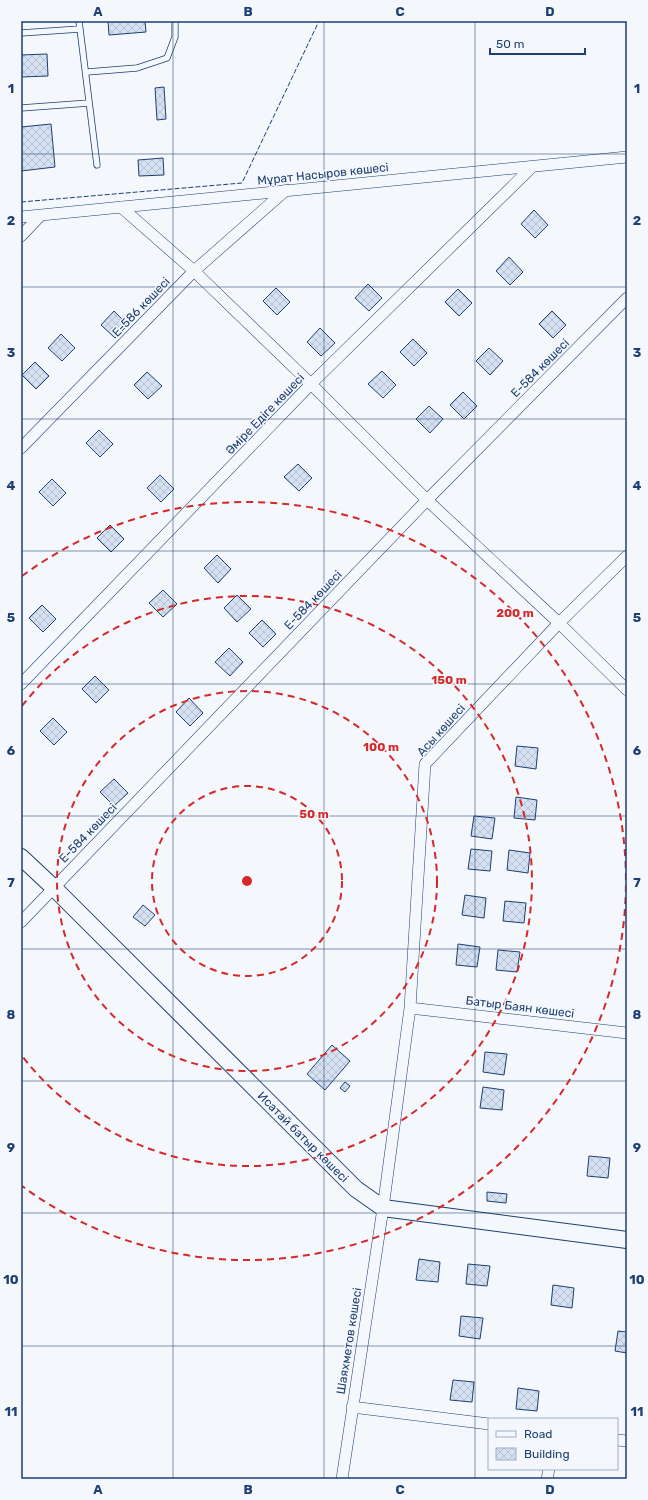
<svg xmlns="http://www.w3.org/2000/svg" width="648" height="1500" viewBox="0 0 648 1500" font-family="Rubik,sans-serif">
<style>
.building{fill:url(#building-cross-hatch);stroke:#1d3f73}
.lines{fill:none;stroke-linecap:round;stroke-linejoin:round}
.lane-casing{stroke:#1d3f73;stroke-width:7}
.street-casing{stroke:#1d3f73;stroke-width:12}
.secondary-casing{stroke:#1d3f73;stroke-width:18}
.lane{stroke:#f4f7fb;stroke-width:5.5}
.street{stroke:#f4f7fb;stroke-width:11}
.secondary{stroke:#f4f7fb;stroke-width:16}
.fence{stroke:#1d3f73;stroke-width:1;stroke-dasharray:5 2;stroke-linecap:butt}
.grid{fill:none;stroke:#1d3f73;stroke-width:1;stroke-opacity:0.55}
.ring{fill:none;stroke:#d62828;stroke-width:2;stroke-dasharray:7 5}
.labels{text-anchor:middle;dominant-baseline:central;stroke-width:3;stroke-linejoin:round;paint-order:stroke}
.street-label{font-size:12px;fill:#1d3f73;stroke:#f4f7fb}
.centre{fill:#d62828;stroke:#f4f7fb;stroke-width:2}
.ring-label{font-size:12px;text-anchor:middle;font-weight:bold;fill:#d62828;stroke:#f4f7fb;stroke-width:3;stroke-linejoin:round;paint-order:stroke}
.neatline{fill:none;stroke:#1d3f73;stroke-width:1.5}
.grid-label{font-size:13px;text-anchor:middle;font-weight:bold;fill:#1d3f73}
</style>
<defs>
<pattern id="building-cross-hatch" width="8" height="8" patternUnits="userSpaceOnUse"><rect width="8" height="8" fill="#d5e0f0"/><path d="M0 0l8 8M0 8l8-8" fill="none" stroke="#b6c1d1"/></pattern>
</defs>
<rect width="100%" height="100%" fill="#f4f7fb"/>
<path class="building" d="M108 21H145L146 32 109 35Z
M47 54 48 76 21 77V55Z
M164 87 166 119 157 120 155 88Z
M51 124 55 167 21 171V127Z
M163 158 164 175 139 176 138 160Z
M534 210 548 225 535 238 521 224Z
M509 257 523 272 510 285 496 271Z
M368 284 382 298 369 311 355 298Z
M276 288 290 302 277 315 263 301Z
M458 289 472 303 459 316 445 302Z
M114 311 128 325 115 338 101 325Z
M552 311 566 325 553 338 539 324Z
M320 328 335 343 321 356 307 342Z
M61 334 75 348 62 361 48 348Z
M413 339 427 353 414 366 400 352Z
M489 348 503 361 490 375 476 361Z
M35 362 49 376 36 389 22 375Z
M382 371 396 385 383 398 368 384Z
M147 372 162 386 148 399 134 385Z
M463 392 477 406 464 419 450 405Z
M429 406 443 419 430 433 416 419Z
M99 430 113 444 100 457 86 443Z
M298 464 312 478 299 491 284 477Z
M160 475 174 489 161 502 147 488Z
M52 479 66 493 53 506 39 492Z
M110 525 124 539 111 552 97 538Z
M217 555 231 569 218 583 204 568Z
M163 590 177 604 163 617 149 603Z
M237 595 251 609 237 622 224 608Z
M42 605 56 619 43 632 29 618Z
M262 620 276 634 263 647 249 633Z
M229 648 243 662 230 676 215 662Z
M95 676 109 690 96 703 82 689Z
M189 698 203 713 190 726 176 712Z
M53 718 67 732 54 745 40 731Z
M517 746 538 748 536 769 515 766Z
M114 779 128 793 114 806 100 792Z
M516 797 537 800 535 820 514 818Z
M474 816 495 818 492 839 471 836Z
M471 849 492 851 490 871 468 869Z
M509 850 530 853 528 873 507 870Z
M465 895 486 898 484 918 462 915Z
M505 901 526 903 524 923 503 921Z
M143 905 155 915 145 926 133 917Z
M458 944 480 947 477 967 456 965Z
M498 950 520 952 517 972 496 970Z
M332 1045 350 1061 325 1090 307 1074Z
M485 1052 507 1054 504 1075 483 1072Z
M345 1082 350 1086 345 1092 340 1088Z
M483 1087 504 1090 502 1110 480 1108Z
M589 1156 610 1158 608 1178 587 1176Z
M487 1192 507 1194 506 1203 487 1201Z
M419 1259 440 1262 438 1282 416 1280Z
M468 1264 490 1266 487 1286 466 1284Z
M553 1285 574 1288 572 1308 551 1305Z
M461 1316 483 1318 480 1339 459 1336Z
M618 1331 627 1332V1353L615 1351Z
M453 1380 474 1382 472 1402 450 1400Z
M518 1388 539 1391 537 1411 516 1409Z"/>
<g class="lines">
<g class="lane-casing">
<path id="lane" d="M79 21 97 165
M21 33 80 29
M87 72 137 68 167 58 175 37V21
M21 108 89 103"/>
</g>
<g class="street-casing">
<path id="street" d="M121 207 194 271 311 384 427 500 559 623 627 690
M21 217 627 157
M21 236 41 215
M21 448 194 271 286 190
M21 684 311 384 532 167
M21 922 427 500 627 298
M410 1008 627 1033
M352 1407 489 1424
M617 1440 627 1441
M342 1479 383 1208 410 1008 425 764 559 623 627 556
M547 1479 549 1469"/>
</g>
<g class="secondary-casing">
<path id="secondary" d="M21 857 53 887 356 1189 383 1208 627 1240"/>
</g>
<use href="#lane" class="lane"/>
<use href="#street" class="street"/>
<use href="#secondary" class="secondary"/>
<path class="fence" d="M21 202 242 183 319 21"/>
</g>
<path class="grid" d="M173 21V1479M324 21V1479M475 21V1479M21 154H627M21 287H627M21 419H627M21 551H627M21 684H627M21 816H627M21 949H627M21 1081H627M21 1213H627M21 1346H627"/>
<g class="ring">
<circle cx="247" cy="881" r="95"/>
<circle cx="247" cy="881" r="190"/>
<path d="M22 706A285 285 0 1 1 22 1056"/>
<path d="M22 576A379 379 0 1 1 22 1186"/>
</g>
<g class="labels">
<g class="street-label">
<text transform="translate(323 174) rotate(-6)">Мұрат Насыров көшесі</text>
<text transform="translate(141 307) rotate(-46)">Е-586 көшесі</text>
<text transform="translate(540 368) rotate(-45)">Е-584 көшесі</text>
<text transform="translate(265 414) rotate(-46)">Әміре Едіге көшесі</text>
<text transform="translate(313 600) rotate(-46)">Е-584 көшесі</text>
<text transform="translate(441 730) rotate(-48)">Асы көшесі</text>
<text transform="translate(88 833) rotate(-46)">Е-584 көшесі</text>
<text transform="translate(520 1007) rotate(7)">Батыр Баян көшесі</text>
<text transform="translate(303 1137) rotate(45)">Исатай батыр көшесі</text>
<text transform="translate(349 1341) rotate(-81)">Шаяхметов көшесі</text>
</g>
</g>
<circle cx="247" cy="881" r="6" class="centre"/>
<g class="ring-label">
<text x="515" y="617">200 m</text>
<text x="449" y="684">150 m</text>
<text x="381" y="751">100 m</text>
<text x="314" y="818">50 m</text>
</g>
<rect width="648" height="1500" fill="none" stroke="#f4f7fb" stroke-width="44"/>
<rect x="488" y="1418" width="130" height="52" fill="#f4f7fb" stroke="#9eadc5"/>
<rect x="496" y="1431" width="20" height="6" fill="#f4f7fb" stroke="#9eadc5"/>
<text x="524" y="1438" font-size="12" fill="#1d3f73">Road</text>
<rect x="496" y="1448" width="20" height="12" fill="url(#building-cross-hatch)" stroke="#9eadc5"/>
<text x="524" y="1458" font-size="12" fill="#1d3f73">Building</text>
<path d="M490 48v6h95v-6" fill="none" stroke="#1d3f73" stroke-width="2"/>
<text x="496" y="48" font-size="12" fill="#1d3f73" stroke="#f4f7fb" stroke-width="3" paint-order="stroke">50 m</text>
<rect x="22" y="22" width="604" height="1456" class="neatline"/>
<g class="grid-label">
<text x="98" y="16">A</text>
<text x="248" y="16">B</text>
<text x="400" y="16">C</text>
<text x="550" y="16">D</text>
<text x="11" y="93">1</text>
<text x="637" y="93">1</text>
<text x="11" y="225">2</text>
<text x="637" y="225">2</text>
<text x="11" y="357">3</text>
<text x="637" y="357">3</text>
<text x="11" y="490">4</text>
<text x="637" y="490">4</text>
<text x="11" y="622">5</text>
<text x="637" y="622">5</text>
<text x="11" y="755">6</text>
<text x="637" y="755">6</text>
<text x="11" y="887">7</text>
<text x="637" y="887">7</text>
<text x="11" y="1019">8</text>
<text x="637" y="1019">8</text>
<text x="11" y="1152">9</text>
<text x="637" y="1152">9</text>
<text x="11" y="1284">10</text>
<text x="637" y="1284">10</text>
<text x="11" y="1416">11</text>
<text x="637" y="1416">11</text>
<text x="98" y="1494">A</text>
<text x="248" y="1494">B</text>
<text x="400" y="1494">C</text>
<text x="550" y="1494">D</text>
</g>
</svg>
